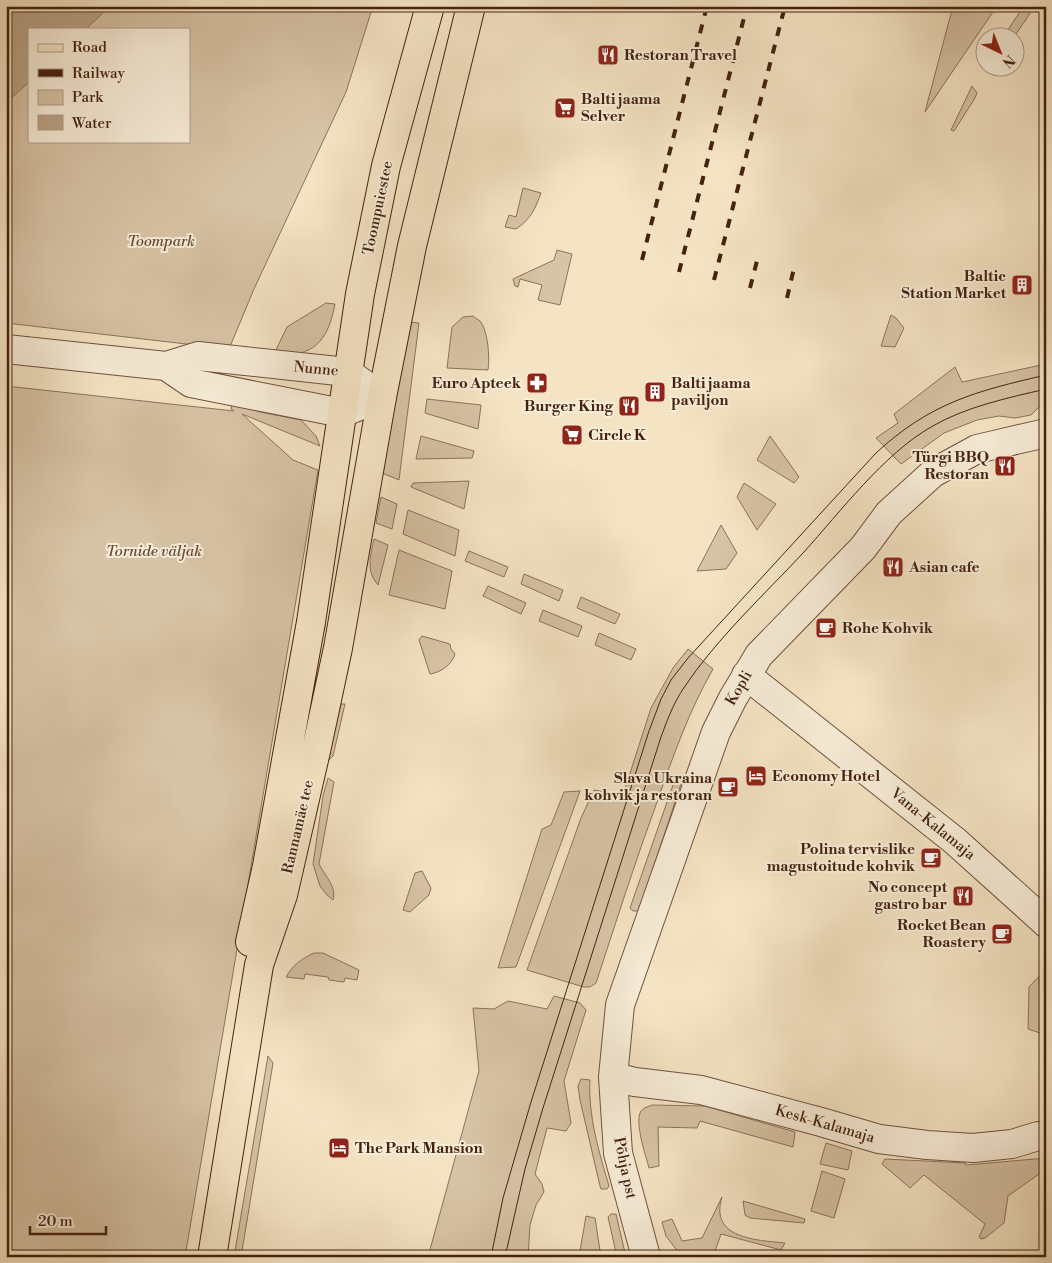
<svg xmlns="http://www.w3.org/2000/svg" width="1052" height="1263" viewBox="0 0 1052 1263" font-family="'Libre Bodoni',serif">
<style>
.green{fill:#d7c3a5;stroke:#8e725a;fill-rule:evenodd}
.water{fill:#b9a286;stroke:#8a6f56}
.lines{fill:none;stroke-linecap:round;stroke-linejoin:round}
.minor-casing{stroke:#70523c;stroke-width:30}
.major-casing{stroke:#44220e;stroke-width:30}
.minor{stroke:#f8edd9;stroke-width:28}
.major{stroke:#f5e4c4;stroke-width:28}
.tram{stroke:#44220e;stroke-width:1}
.rail{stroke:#44220e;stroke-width:4;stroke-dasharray:9 9;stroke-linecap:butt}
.labels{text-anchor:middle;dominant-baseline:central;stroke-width:4;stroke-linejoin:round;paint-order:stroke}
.poi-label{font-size:15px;font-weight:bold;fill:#44220e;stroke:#f8edd9;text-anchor:start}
.street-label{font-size:15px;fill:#44220e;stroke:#f8edd9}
.park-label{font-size:15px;font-style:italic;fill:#694a34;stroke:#f8edd9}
</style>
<rect width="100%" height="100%" fill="#f5e4c4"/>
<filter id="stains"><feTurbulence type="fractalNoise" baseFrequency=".004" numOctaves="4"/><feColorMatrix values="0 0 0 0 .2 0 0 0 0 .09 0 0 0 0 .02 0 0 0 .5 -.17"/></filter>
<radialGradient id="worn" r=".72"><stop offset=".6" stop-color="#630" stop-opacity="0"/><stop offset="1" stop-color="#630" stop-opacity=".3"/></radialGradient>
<path class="green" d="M6 6H373L346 92 254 289 229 349 6 323ZM29 29H189V141H29Z
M953 6H997L925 112Z
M1024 6H1035L1014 37H1003Z
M972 86 977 93 975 98 954 131 951 130Z
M523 188 541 193C535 209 531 219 516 229L505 227 509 215 516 217Z
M557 250 572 254 560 305 538 300 542 285 520 279 518 287 515 286 513 279 554 260Z
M326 303 335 304C328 341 314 358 274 354L287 327Z
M891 315 896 318 904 328 895 347 881 346Z
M473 316C474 317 479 320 480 321 488 330 490 358 488 370L447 368 452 327 463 317Z
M410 322 419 323 399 480 382 473Z
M1046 364V400L1031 415 1015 418 999 416 977 420 944 433 901 464 876 438 898 423 894 414 955 367 962 382Z
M6 386 234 411 231 409 232 403 260 412 301 420 316 436 320 446 242 414 293 460 318 470 185 1257H6Z
M427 399 481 405 478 429 425 413Z
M421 436 474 451 472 458 416 459Z
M770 436 799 477 794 483 757 460Z
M469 481 464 509 411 487 413 483Z
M744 483 776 504 757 530 737 497Z
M381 497 397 504 392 529 376 523Z
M408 510 459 530 455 556 403 534Z
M721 525 737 553 726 569 697 571Z
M374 539 388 545 378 585C366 571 370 557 374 539Z
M399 550 452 571 445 609 389 595Z
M469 551 508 567 504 577 465 561Z
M524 574 563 590 559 601 521 584Z
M488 586 526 603 521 614 483 596Z
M581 597 620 614 615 624 577 608Z
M543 610 582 626 578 637 539 621Z
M599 633 636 649 631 660 595 645Z
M422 636 450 644 451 649 455 654C451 666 441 672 430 674L419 640Z
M688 649 713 669C689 711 673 756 657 802 635 862 616 922 596 983L590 987H584L527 970 581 818 594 790 623 795 651 708 673 668Z
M341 704H345L333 756 329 760 333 734Z
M328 778 334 782 319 864C325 876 337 887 333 900L326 894 320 886 313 864 323 796Z
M675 781H682L639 911H633L630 908 673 785Z
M580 791 516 967 498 968 542 829 551 825 564 792Z
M422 871 431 888 429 895 410 912 403 910 415 873Z
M314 953H323L359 970 357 980 345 978 344 982 329 980 328 977 305 974 304 979 286 977C293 965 301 959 314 953Z
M1046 969V1035L1028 1029 1029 987Z
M554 996 580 1003 586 1010 564 1081 571 1123 566 1131 547 1128 535 1174 542 1184 544 1192 536 1205 530 1225 528 1257H428L479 1071 473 1008 494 1009 508 1001 547 1009Z
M268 1056 273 1063 241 1257H234Z
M581 1079 590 1080C588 1116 599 1152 609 1186L607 1189H601L600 1186 580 1100 578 1086Z
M652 1105 705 1106 795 1132 793 1147 700 1121 697 1128 658 1127 659 1166 649 1168C646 1156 634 1122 641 1111 644 1107 648 1107 652 1105Z
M826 1143 852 1151 848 1170 820 1164Z
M1046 1158V1169L1008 1196 1004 1223 985 1238 981 1239 979 1237 985 1224 924 1175 910 1188 882 1164 885 1159 965 1163 966 1165Z
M822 1171 845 1179 834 1218 811 1211Z
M722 1197C709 1239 757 1240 785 1243L781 1250 721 1234 713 1257H682L666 1236 662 1222 672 1219 682 1241 702 1238Z
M743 1201 805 1219 804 1223 750 1218 745 1215Z
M611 1214H616L626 1257H617L608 1217Z
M586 1216 595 1218 601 1257H579Z"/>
<path class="water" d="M6 6H110L86 29H29V82L6 103Z"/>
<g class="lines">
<g class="minor-casing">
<path id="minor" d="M6 349 166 366 198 356 347 372 382 397
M166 366 191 383 342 413 382 397
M746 675 955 841 1046 923
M613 1077 635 1082 701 1090 821 1122 879 1139 927 1145 973 1148 1012 1144 1038 1136
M646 1257 618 1153 613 1077 620 1005 716 732 733 698 759 655 863 548 889 513 933 473 977 449 1046 433"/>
</g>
<g class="major-casing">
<path id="major" d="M250 942 267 866 311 622 360 294 386 166 430 6
M212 1257 259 965 283 895 316 751 338 648 382 397 412 246 471 6"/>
</g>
<use href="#minor" class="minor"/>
<use href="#major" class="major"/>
<path class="tram" d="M491 1257 503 1198 531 1102 649 731 661 699 671 680 688 658 876 453C930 403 976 391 1046 375
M505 1257 525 1169 543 1108 660 740C666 723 673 704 683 689 717 638 763 596 804 552 840 512 884 454 931 427 965 407 1007 398 1046 389"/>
<path class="rail" d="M642 260 707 6
M679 272 747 6
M714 280 785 6
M750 288 758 257
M787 298 794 268"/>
</g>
<defs>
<g id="restaurant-square" transform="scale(1.125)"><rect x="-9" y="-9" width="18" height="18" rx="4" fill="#8f2418" stroke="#f8edd9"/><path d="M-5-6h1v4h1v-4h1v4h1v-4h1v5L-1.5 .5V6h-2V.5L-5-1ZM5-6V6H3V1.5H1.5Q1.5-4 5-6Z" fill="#fff"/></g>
<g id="supermarket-square" transform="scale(1.125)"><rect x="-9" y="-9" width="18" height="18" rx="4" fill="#8f2418" stroke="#f8edd9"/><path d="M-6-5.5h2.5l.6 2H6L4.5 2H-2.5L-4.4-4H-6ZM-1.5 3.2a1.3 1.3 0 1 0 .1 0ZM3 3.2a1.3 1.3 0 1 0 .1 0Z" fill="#fff"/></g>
<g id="building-square" transform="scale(1.125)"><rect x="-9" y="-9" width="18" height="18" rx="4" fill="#8f2418" stroke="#f8edd9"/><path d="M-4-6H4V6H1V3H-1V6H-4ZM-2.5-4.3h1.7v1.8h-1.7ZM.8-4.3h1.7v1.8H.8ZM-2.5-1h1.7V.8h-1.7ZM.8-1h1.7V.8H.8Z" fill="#fff"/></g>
<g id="pharmacy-square" transform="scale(1.125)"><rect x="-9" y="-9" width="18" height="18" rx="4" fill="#8f2418" stroke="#f8edd9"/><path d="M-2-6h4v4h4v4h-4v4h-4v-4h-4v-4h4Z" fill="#fff"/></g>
<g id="cafe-square" transform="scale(1.125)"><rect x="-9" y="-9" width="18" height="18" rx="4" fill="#8f2418" stroke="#f8edd9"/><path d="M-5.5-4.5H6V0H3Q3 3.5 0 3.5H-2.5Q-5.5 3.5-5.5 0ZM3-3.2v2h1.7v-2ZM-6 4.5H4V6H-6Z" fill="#fff"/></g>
<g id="hotel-square" transform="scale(1.125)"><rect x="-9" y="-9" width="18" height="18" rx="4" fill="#8f2418" stroke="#f8edd9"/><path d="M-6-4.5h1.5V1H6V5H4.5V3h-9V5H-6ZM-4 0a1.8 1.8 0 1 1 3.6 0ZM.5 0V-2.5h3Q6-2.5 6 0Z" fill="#fff"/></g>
</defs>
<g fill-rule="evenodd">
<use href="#restaurant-square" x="608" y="55"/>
<use href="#supermarket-square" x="565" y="108"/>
<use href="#building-square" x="1022" y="285"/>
<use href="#pharmacy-square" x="537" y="383"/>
<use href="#building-square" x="655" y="392"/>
<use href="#restaurant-square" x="629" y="406"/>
<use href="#supermarket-square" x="572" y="435"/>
<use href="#restaurant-square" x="1005" y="466"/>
<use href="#restaurant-square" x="893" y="567"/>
<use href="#cafe-square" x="826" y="628"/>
<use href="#hotel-square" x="756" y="776"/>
<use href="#cafe-square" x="728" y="787"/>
<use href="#cafe-square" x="931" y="858"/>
<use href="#restaurant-square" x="963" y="896"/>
<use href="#cafe-square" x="1002" y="934"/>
<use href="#hotel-square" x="339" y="1148"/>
</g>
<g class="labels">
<g class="poi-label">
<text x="624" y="55">Restoran Travel</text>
<text x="581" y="99">Balti jaama<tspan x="581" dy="17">Selver</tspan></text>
<text x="1006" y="276" text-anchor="end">Baltic<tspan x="1006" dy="17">Station Market</tspan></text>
<text x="521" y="383" text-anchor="end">Euro Apteek</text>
<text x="671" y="383">Balti jaama<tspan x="671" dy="17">paviljon</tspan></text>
<text x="613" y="406" text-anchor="end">Burger King</text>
<text x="588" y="435">Circle K</text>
<text x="989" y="457" text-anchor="end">Türgi BBQ<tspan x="989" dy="17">Restoran</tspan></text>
<text x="909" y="567">Asian cafe</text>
<text x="842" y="628">Rohe Kohvik</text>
<text x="772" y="776">Economy Hotel</text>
<text x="712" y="778" text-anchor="end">Slava Ukraina<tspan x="712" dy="17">kohvik ja restoran</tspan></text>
<text x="915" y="849" text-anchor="end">Polina tervislike<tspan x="915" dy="17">magustoitude kohvik</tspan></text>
<text x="947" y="887" text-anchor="end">No concept<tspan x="947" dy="17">gastro bar</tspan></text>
<text x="986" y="925" text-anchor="end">Rocket Bean<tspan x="986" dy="17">Roastery</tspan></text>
<text x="355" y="1148">The Park Mansion</text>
</g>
<g class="street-label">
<text transform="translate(378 208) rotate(-78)">Toompuiestee</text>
<text transform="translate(316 369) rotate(5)">Nunne</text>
<text transform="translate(739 688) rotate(-60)">Kopli</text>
<text transform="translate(933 824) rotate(39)">Vana-Kalamaja</text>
<text transform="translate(298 827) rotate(-77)">Rannamäe tee</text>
<text transform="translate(825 1124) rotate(16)">Kesk-Kalamaja</text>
<text transform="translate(625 1168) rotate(78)">Põhja pst</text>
</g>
<g class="park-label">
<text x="161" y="241">Toompark</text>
<text x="154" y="551">Tornide väljak</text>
</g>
</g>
<rect width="1052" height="1263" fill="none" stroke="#f5e4c4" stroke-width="25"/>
<rect x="8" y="8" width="1037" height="1248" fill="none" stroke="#44220e" stroke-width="2.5"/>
<rect x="12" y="12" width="1027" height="1238" fill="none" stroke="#44220e"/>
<rect x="28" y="28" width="162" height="115" fill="#f8edd9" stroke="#b09c88"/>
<rect x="38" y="44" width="25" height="8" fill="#f5e4c4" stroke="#b09c88"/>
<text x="72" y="52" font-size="15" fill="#44220e">Road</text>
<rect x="38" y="69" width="25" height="8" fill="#44220e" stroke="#b09c88"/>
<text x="72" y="78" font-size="15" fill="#44220e">Railway</text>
<rect x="38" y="90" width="25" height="15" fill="#d7c3a5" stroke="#b09c88"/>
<text x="72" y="102" font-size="15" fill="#44220e">Park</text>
<rect x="38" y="115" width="25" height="15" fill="#b9a286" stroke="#b09c88"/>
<text x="72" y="128" font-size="15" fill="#44220e">Water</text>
<g transform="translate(1000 52) rotate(137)"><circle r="24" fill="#f8edd9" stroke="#b09c88"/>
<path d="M0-4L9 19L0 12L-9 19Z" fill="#8f2418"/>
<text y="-8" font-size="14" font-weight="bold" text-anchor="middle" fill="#44220e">N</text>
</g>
<path d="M30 1226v8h76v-8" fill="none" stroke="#44220e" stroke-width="2.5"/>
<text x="38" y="1226" font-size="15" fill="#44220e" stroke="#f8edd9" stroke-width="4" paint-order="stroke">20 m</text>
<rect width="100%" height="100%" filter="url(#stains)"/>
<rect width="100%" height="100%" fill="url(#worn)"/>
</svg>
